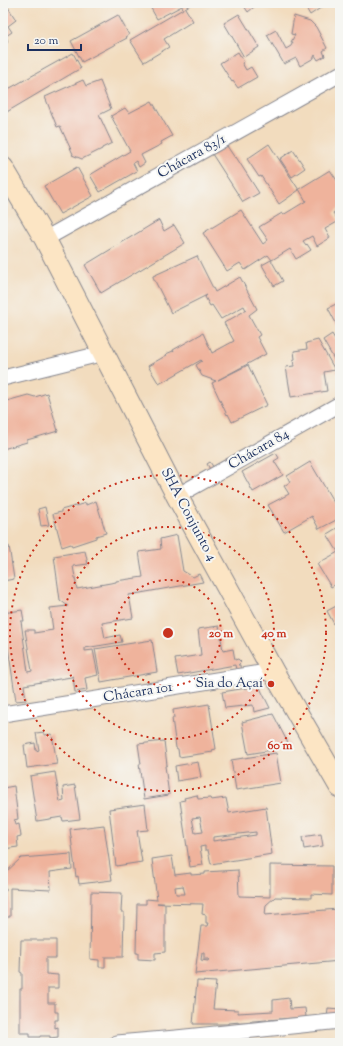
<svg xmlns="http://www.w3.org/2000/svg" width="343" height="1046" viewBox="0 0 343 1046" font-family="'Sorts Mill Goudy',serif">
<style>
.building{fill:#efb39c;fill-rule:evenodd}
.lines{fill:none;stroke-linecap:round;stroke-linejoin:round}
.street-casing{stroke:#86868e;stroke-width:17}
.secondary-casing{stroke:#86868e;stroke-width:23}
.street{stroke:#fff;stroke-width:15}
.secondary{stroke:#fce5c4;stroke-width:21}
.ring{fill:none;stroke:#c8321e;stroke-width:2;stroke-dasharray:2 4}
.poi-dot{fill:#c8321e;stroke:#f6f6f2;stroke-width:1.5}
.labels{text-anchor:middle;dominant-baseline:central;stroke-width:4;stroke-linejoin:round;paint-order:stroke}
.street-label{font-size:14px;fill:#1b2f5e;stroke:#f6f6f2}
.poi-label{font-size:14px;fill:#1b2f5e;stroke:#f6f6f2;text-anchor:end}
.centre{fill:#c8321e;stroke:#f6f6f2;stroke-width:2}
.ring-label{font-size:12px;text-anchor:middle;font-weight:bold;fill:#c8321e;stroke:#f6f6f2;stroke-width:4;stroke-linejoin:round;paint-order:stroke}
</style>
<rect width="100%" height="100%" fill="#f6f6f2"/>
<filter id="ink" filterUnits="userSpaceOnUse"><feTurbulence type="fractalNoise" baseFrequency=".025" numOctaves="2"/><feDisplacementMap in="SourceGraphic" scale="8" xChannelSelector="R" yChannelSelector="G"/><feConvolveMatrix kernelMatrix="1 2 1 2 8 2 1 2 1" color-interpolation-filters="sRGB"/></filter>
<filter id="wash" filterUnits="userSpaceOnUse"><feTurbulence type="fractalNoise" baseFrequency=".012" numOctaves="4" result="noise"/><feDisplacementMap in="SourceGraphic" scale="16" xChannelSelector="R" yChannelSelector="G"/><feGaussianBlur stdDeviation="0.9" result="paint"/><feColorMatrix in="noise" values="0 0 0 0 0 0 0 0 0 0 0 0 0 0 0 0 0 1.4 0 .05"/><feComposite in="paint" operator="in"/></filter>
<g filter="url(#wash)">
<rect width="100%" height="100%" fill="#f2dcbe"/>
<g id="blocks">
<path class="building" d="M148 3H193L185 8 193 21 164 39 169 47 144 62 130 40 183 9 182 6 157 19Z
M242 3H259L248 12Z
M303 3H328L310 15Z
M6 4 16 20 8 26 12 32 6 36 8 42 3 45V6Z
M239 14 259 47 244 57 224 23Z
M118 15 129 35 126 37 127 38 82 62 71 41Z
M294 16 310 21 316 27 327 48 323 51 325 56 318 60 315 55 314 57V58L300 66 296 58 284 64 267 35 276 30 286 49 291 46 293 42H291L295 35 291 34Z
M238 52 244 62 242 63 246 70 251 67 257 77 238 88 233 81 232 82 220 63Z
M73 53 81 68 5 113 3 109V92Z
M83 80 86 86 100 81 111 109 99 115 112 143 102 148V149L82 159 72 155 73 154 60 126 57 127 45 97Z
M152 101 172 136 161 142 162 144 141 155 145 163 139 167 136 161 133 163 137 171 100 192 90 175 130 151 111 116 125 108 129 113Z
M269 144 299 190 279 204 261 176 259 177 247 159Z
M227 146 235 158 236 157 259 193 243 202 212 154Z
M293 150 305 168 292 177 280 159Z
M77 167 93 196 60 214 44 186Z
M330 170 340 185V207L333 213 339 221 325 229 330 238 317 246 312 236 303 241 306 245 307 244 311 250 296 259 290 249 272 260 268 255 245 270 240 263 227 271 203 233 241 210 263 244 268 240 259 227 282 213 283 215 306 201 299 189Z
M159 220 164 231 174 225 185 243 101 293 85 265Z
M197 256 215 292 240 277 257 309 249 315 260 335 257 337 266 354 218 380 248 365 267 405 232 422 228 414 227 415 212 383 216 381 202 376 196 365 202 361 201 360 159 384 148 366 167 355 166 354 173 351 174 352 173 350 203 333 212 353 234 341 224 323 246 310 244 306 221 319 212 305 210 306 205 297 207 295 171 313 153 277V276Z
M271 260 283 281 274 286 262 265Z
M340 302V322L337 325 328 308Z
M332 334 335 339 340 335V378L336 371 339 368 323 340Z
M318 340 335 370 324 372 327 391 291 397 286 367 294 366 293 360 295 359 294 351 307 349 306 343Z
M47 393 58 431 27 440V442L3 449V402L28 395 35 397Z
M276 453 279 458 274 461 283 475 253 492 242 472Z
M210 462 214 468 211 471 207 464Z
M310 462 340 513V518L319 529 312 516 284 532 268 505 289 494 284 486 290 482 287 476Z
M96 501 106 533 96 536V538L72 546 71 544 62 547 53 514 61 512V510L86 503V505Z
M45 507 49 525 41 526 38 509Z
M340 526V582L331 587 317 564 338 552 327 534Z
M177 535 183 571 193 577 199 574 203 582 129 595 133 618 102 623 105 638 120 635 122 642 85 648V651L93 650 98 675 85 678 87 690 75 692 73 676 71 677 24 685 26 700 16 701 3 613 22 610 24 621H21L28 672 32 671 25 630H34V633L53 630 50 608 68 606 60 600 54 556 85 551 88 564 73 566 77 589 116 582V581L143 577 139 552 161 549 160 539Z
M9 546 14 579 3 581V547Z
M340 604V635L327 611Z
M219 626 223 651 233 649 235 660 238 659 241 662 238 665H240L241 674H237L235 665 178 675 175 659 201 655 198 629Z
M152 640 157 672 101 682 95 649Z
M259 686 270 708 254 712 253 705 225 708 222 692Z
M209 704 216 749 212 750 213 752 179 757 178 749 176 748 172 718H174L173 710Z
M273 714 290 747 284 748 283 744 276 745 278 749 248 754 242 722Z
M44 732V735L52 734 57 764 27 768 24 745 35 743 36 751 39 750 36 733Z
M164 741 167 765 165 766 169 795 144 799 139 764H141L138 744Z
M276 753 281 783 236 790 231 760Z
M198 762 201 777 177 781 175 766Z
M55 772 60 802 64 801 63 787 75 785 80 819 63 821 62 817 37 821 30 776Z
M14 786 18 819 14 820 15 825 19 824 21 836 17 837 18 847 3 849V788Z
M197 795 198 799 210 798 211 800 226 798 229 813 266 807 272 854 211 864 208 850H205V846L200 847 203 865 190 867 180 801 185 800 184 798ZM200 817 203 832 195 833 192 818ZM256 832V835L213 841V837Z
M145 804 148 830 137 831 142 862 116 866 109 809Z
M104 825 112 880 79 884 78 876 76 877 70 829Z
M321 834 323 846 304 849 302 837Z
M71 854 72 869 50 872 51 890 10 888V917H3V891H6V888H3V875L21 858Z
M172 856 175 875 191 873V875L205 874V872L238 870 239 896 270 897V865L332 866V895L311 894V898L275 897 266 905 265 915 338 909 340 928V961L195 974 201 926H207L208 923H206V915L202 914 203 904 157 903 165 904V952L155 953V960L138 959V953H136L137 904H146V899L157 900 152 859ZM183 886 185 894H176L175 887ZM202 953H204V959H209L208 961 201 960Z
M91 892 122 893 121 912H124L123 957H105V967H99V960L90 959Z
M21 940H56V958H46V974L58 975V988H48V1003H55V1012H58V1020H55V1028L58 1027V1037L50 1038V1036H40V1037H30V1033H20V989H22V973L20 972Z
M197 981 216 982 213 1009 238 1010V1013L273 1011V1000L289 998 290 1009 305 1008 306 1017 228 1023V1024H193Z
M328 1008 340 1009V1019H327Z"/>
</g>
</g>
<g filter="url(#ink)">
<use href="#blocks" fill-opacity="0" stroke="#86868e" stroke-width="1"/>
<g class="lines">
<g class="street-casing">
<path id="street" d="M45 239 340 74
M3 378 104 353
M177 496 340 404
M3 714 273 671
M117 1043 176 1038 340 1021"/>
</g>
<g class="secondary-casing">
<path id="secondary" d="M3 168 45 239 177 496 273 671 340 787"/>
</g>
<use href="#street" class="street"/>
<use href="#secondary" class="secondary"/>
</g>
</g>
<g class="ring">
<circle cx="168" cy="633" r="53"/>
<circle cx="168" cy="633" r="106"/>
<circle cx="168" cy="633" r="158"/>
</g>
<circle class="poi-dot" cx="271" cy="684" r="4"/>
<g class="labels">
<g class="street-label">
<text transform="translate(192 157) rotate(-29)">Chácara 83/1</text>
<text transform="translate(259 450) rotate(-30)">Chácara 84</text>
<text transform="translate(188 515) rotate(62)">SHA Conjunto 4</text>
<text transform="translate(138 693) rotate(-9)">Chácara 101</text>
</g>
<g class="poi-label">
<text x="263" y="684">Sia do Açaí</text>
</g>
</g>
<circle cx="168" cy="633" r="6" class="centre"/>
<g class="ring-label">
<text x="221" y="637">20 m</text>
<text x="274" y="637">40 m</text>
<text x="280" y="749">60 m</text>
</g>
<rect width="343" height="1046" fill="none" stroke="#f6f6f2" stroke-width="16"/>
<path d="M28 44v6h53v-6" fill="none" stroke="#1b2f5e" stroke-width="2"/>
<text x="34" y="44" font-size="12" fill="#1b2f5e" stroke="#f6f6f2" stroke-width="3" paint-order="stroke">20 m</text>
</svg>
